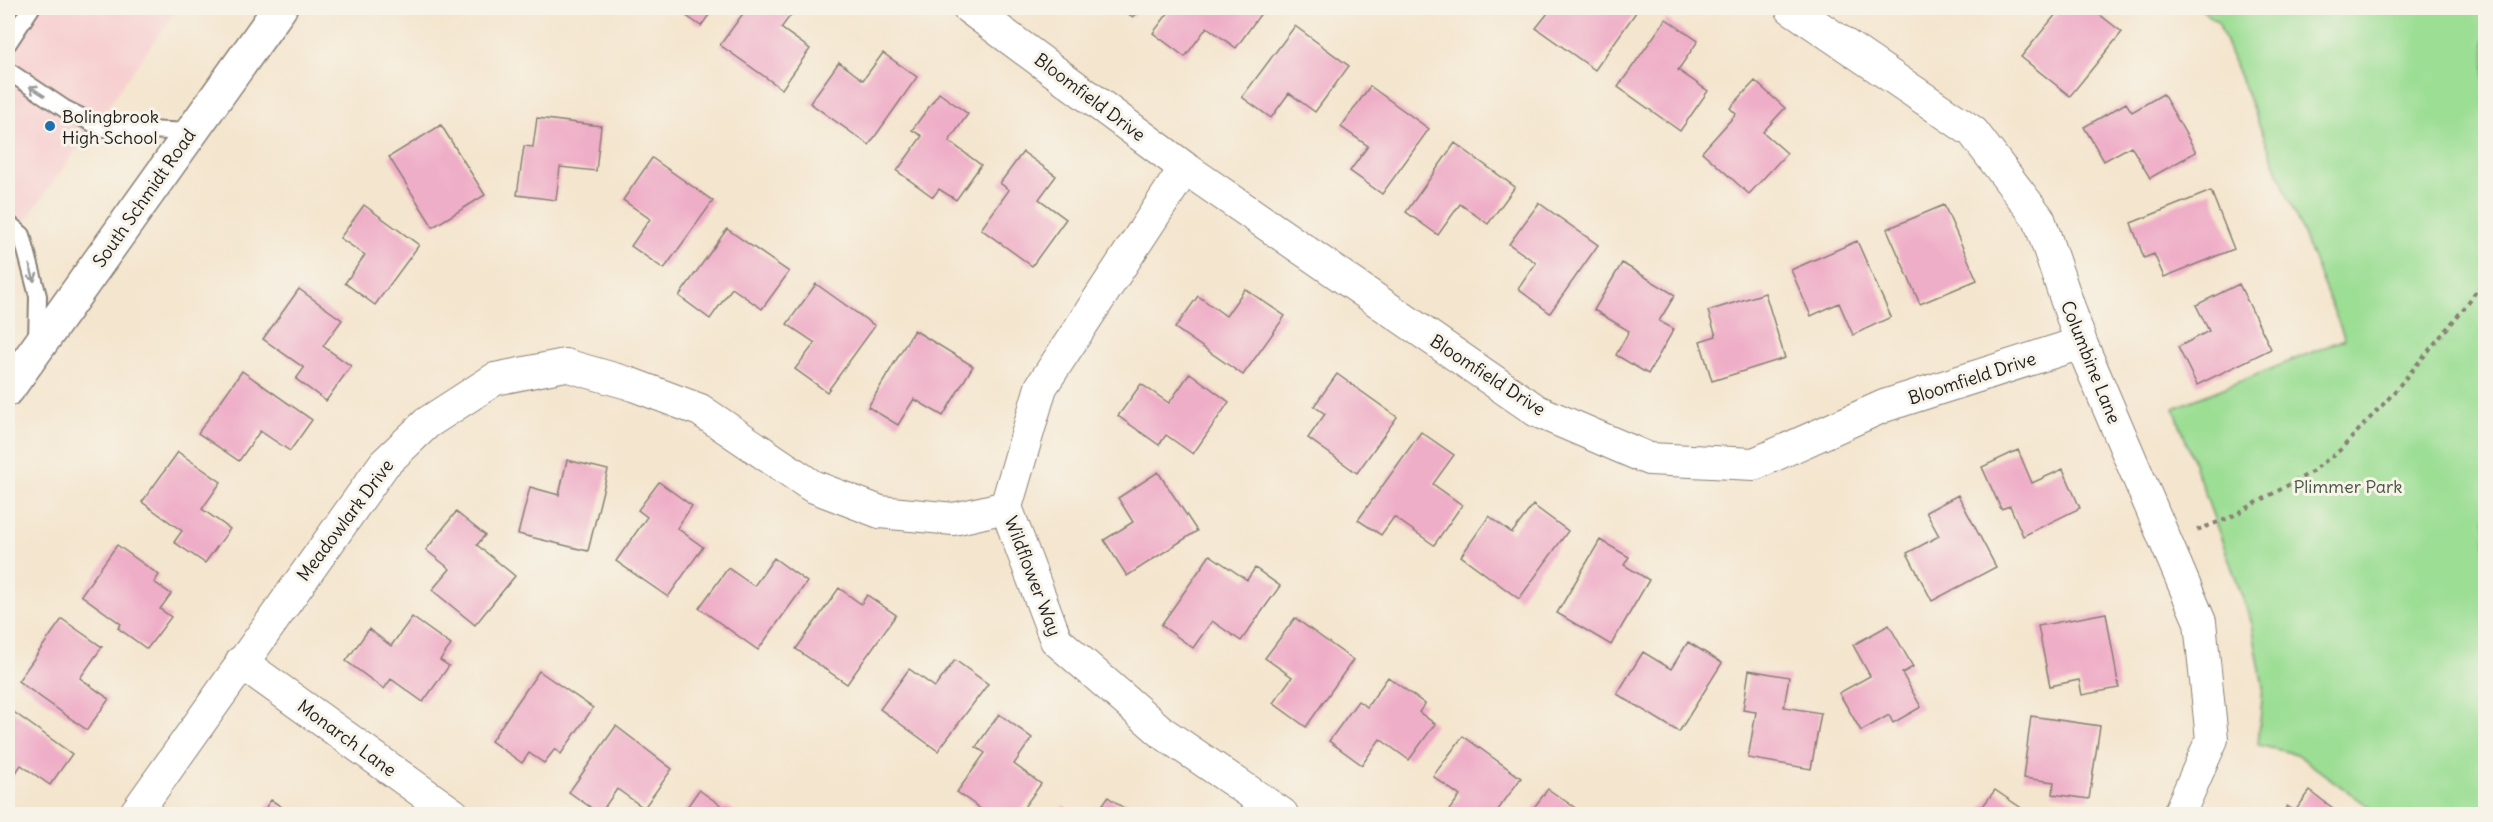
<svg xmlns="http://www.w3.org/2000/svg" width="2493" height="822" viewBox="0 0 2493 822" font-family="Delius,sans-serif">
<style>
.built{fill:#f7cfd0}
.green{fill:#9cde94;stroke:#5c7d58;stroke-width:1.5}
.building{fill:#efaec7}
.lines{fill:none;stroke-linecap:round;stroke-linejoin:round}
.lane-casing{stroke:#888075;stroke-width:20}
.street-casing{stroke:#888075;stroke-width:34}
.secondary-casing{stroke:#888075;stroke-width:36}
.path{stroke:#888075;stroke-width:4;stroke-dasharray:4.5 4.5;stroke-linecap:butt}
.lane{stroke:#fff;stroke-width:16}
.street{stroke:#fff;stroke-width:32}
.secondary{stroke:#fff;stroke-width:33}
.oneway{stroke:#999}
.poi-dot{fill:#1f6fb2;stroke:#f7f3e8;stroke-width:2}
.labels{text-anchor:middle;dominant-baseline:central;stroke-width:6;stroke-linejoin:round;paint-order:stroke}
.street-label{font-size:18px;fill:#1c1c1c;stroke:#f7f3e8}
.poi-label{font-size:18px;fill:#1c1c1c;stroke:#f7f3e8;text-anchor:start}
.park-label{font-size:18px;fill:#425640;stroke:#f7f3e8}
</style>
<rect width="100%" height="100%" fill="#f7f3e8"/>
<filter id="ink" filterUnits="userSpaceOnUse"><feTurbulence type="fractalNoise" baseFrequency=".0167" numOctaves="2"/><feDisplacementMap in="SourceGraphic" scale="12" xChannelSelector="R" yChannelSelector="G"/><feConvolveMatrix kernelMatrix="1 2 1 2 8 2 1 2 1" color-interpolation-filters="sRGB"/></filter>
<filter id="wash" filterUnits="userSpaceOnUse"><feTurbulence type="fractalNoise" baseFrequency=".008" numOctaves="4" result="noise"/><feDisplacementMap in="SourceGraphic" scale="24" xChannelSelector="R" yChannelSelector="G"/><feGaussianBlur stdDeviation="1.35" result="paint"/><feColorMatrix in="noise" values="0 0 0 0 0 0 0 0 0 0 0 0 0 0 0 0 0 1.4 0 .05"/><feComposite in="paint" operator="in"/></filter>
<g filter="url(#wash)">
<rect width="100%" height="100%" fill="#f4e5ce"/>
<path class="built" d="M8 8H178L8 245Z"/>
<path class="green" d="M2199 8H2485L2486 804 2478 814H2379L2296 754 2258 745 2263 687 2252 624 2174 408 2345 339 2218 22Z"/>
<g id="blocks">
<path class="building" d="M675 8H714L701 26Z
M747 8H796L781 28 810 49 782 89 720 45Z
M1119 8H1140L1133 17Z
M1172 8H1261L1264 9 1236 48 1207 27 1185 57 1153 33Z
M1552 8H1639L1595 70 1536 28Z
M2061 8H2091L2122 32 2070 96 2021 57Z
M1666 19 1698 41 1678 70 1708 91 1680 131 1618 87Z
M1295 26 1349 66 1315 112 1289 93 1271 118 1242 97Z
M883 53 917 77 869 145 810 103 839 62 863 80Z
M1755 81 1785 108 1763 132 1787 153 1749 194 1702 152 1736 114 1730 108Z
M1370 86 1429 129 1382 194 1350 171 1368 146 1341 127Z
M939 93 968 114 949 141 981 165 956 200 939 189 933 197 897 171 922 136 912 130Z
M2163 94 2196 152 2150 178 2131 146 2104 161 2084 127 2126 103 2132 112Z
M537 118 601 126 596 171 560 167 556 200 517 195 524 146 533 147Z
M441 125 485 195 433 227 389 157Z
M1455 143 1515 187 1488 224 1460 204 1438 235 1406 212Z
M1023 152 1056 176 1039 199 1066 219 1032 266 981 229 1009 190 1000 183Z
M652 158 713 201 664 269 631 246 650 219 623 200Z
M2211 191 2234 249 2164 277 2154 254 2144 258 2131 223Z
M1539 203 1598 245 1550 313 1518 289 1536 263 1509 244Z
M364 205 419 245 375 305 345 283 365 255 340 238Z
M1944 205 1977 280 1920 304 1887 229Z
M727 229 789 272 762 309 732 288 710 319 679 296Z
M1857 241 1891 317 1853 335 1839 303 1811 316 1791 270Z
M1622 263 1675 295 1659 321 1674 329 1648 374 1616 355 1629 331 1594 310Z
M816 284 875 326 827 392 795 369 815 343 787 324Z
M2239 284 2271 349 2197 385 2178 347 2209 331 2196 305Z
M299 289 342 320 323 346 351 366 326 401 296 379 304 368 263 339Z
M1245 289 1285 316 1243 375 1175 328 1198 296 1226 316Z
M1765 293 1785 358 1712 381 1700 341 1716 336 1708 311Z
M914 330 973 366 943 416 914 399 898 425 868 407Z
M242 371 312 420 290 451 260 431 239 461 198 433Z
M1190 373 1229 402 1193 454 1166 435 1159 445 1118 416 1141 384 1169 403Z
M1337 374 1397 417 1357 473 1308 438 1325 414 1314 406Z
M1421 432 1454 455 1433 484 1462 505 1434 545 1394 517 1381 535 1358 520Z
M2018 450 2032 483 2063 469 2080 508 2023 536 2010 506 2001 509 1982 467Z
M178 452 221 482 202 509 230 529 205 563 174 542 182 531 142 502Z
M567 460 608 470 588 551 518 534 530 487 559 495Z
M1158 472 1197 531 1127 576 1104 540 1133 522 1118 498Z
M659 482 692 506 677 528 703 547 668 597 616 561 647 517 638 510Z
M1958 495 1996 567 1932 601 1907 553 1939 536 1926 512Z
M1533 505 1568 531 1519 599 1461 556 1489 516 1512 533Z
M456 512 485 535 477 545 515 576 475 625 432 590 450 569 426 550Z
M1600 540 1629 557 1624 565 1649 580 1611 645 1557 613Z
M117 545 159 575 154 582 171 594 160 609 171 617 147 649 118 628 121 624 81 595Z
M1210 555 1247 580 1255 568 1280 586 1241 641 1212 621 1193 648 1161 625Z
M774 558 807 582 758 650 699 608 728 568 754 586Z
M839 588 861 604 867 595 896 615 847 684 796 649Z
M2106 613 2119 688 2082 695 2079 680 2050 686 2038 626Z
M412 617 451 645 440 660 449 666 423 702 391 679 384 689 346 661 369 629 391 646Z
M1295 618 1353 660 1306 727 1273 703 1292 677 1265 658Z
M62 619 102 647 80 678 109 699 87 730 18 681Z
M1889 625 1913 667 1902 673 1921 707 1893 723 1889 715 1861 731 1839 693 1870 676 1853 645Z
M1688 642 1722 663 1679 732 1617 694 1643 652 1671 669Z
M955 660 988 684 938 751 880 709 909 669 935 687Z
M1749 670 1789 677 1784 707 1821 713 1811 769 1748 758 1756 712 1743 710Z
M539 671 593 708 561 754 555 749 544 763 529 753 522 763 491 741Z
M1388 677 1425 704 1419 712 1435 724 1409 760 1380 739 1362 765 1329 741 1358 701 1367 707Z
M8 708 72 754 50 785 21 765 8 784Z
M999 714 1032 738 1014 764 1041 784 1019 814H988L957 792 985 753 976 747Z
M2031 716 2100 726 2089 799 2053 794 2054 782 2023 778Z
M616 726 672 769 644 808 617 789 600 814 569 792Z
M1463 736 1521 778 1495 814H1446L1460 796 1433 776Z
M1548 789 1584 814H1529Z
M699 790 725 808 727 806 738 814H682Z
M1995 790 2030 814H1977Z
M2310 791 2341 814H2281L2287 806 2295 811Z
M1108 797 1132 814H1096Z
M271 800 293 814H261Z
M1063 806 1075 814H1057Z"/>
</g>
</g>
<g filter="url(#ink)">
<use href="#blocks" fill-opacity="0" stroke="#888075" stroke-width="1.5"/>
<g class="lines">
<g class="lane-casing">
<path id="lane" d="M8 43 31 8
M8 71 65 109 103 128 191 132
M8 223 22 235 38 296 37 342"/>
</g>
<g class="street-casing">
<path id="street" d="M969 8 1185 168 1537 411 1649 459 1754 464 1884 406 2081 343
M1791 8 1973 132 2039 219 2081 343 2200 622 2212 739 2179 814
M1185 168 1041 387 1006 507 1056 640 1163 733 1282 814
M241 662 453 814
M135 814 384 464 427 423 495 379 565 365 628 383 700 410 812 486 880 512 954 519 1006 507"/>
</g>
<g class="secondary-casing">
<path id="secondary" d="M8 389 280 8"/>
</g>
<path class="path" d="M2197 530 2229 518 2310 473 2340 450 2389 398 2465 307 2486 277"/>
<use href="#lane" class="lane"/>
<use href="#street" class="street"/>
<use href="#secondary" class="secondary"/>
</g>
<defs><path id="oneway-shaft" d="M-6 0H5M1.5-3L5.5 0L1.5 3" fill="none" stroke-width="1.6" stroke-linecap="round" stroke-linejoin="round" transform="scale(1.5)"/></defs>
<g class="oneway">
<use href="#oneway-shaft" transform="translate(37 91) rotate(-147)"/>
<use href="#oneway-shaft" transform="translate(32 273) rotate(74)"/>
</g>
</g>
<circle class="poi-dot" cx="50" cy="126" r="6"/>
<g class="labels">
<g class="street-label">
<text transform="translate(1090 97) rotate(37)">Bloomfield Drive</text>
<text transform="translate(144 198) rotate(-55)">South Schmidt Road</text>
<text transform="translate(2091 362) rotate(68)">Columbine Lane</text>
<text transform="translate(1488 375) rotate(33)">Bloomfield Drive</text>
<text transform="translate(1972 378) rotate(-18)">Bloomfield Drive</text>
<text transform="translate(345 520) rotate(-53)">Meadowlark Drive</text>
<text transform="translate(1033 576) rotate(69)">Wildflower Way</text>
<text transform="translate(347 738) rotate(36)">Monarch Lane</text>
</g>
<g class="poi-label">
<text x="62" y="116">Bolingbrook<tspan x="62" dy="21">High School</tspan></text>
</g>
<g class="park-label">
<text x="2348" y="486">Plimmer Park</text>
</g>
</g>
<rect width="2493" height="822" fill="none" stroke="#f7f3e8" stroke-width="30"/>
</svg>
